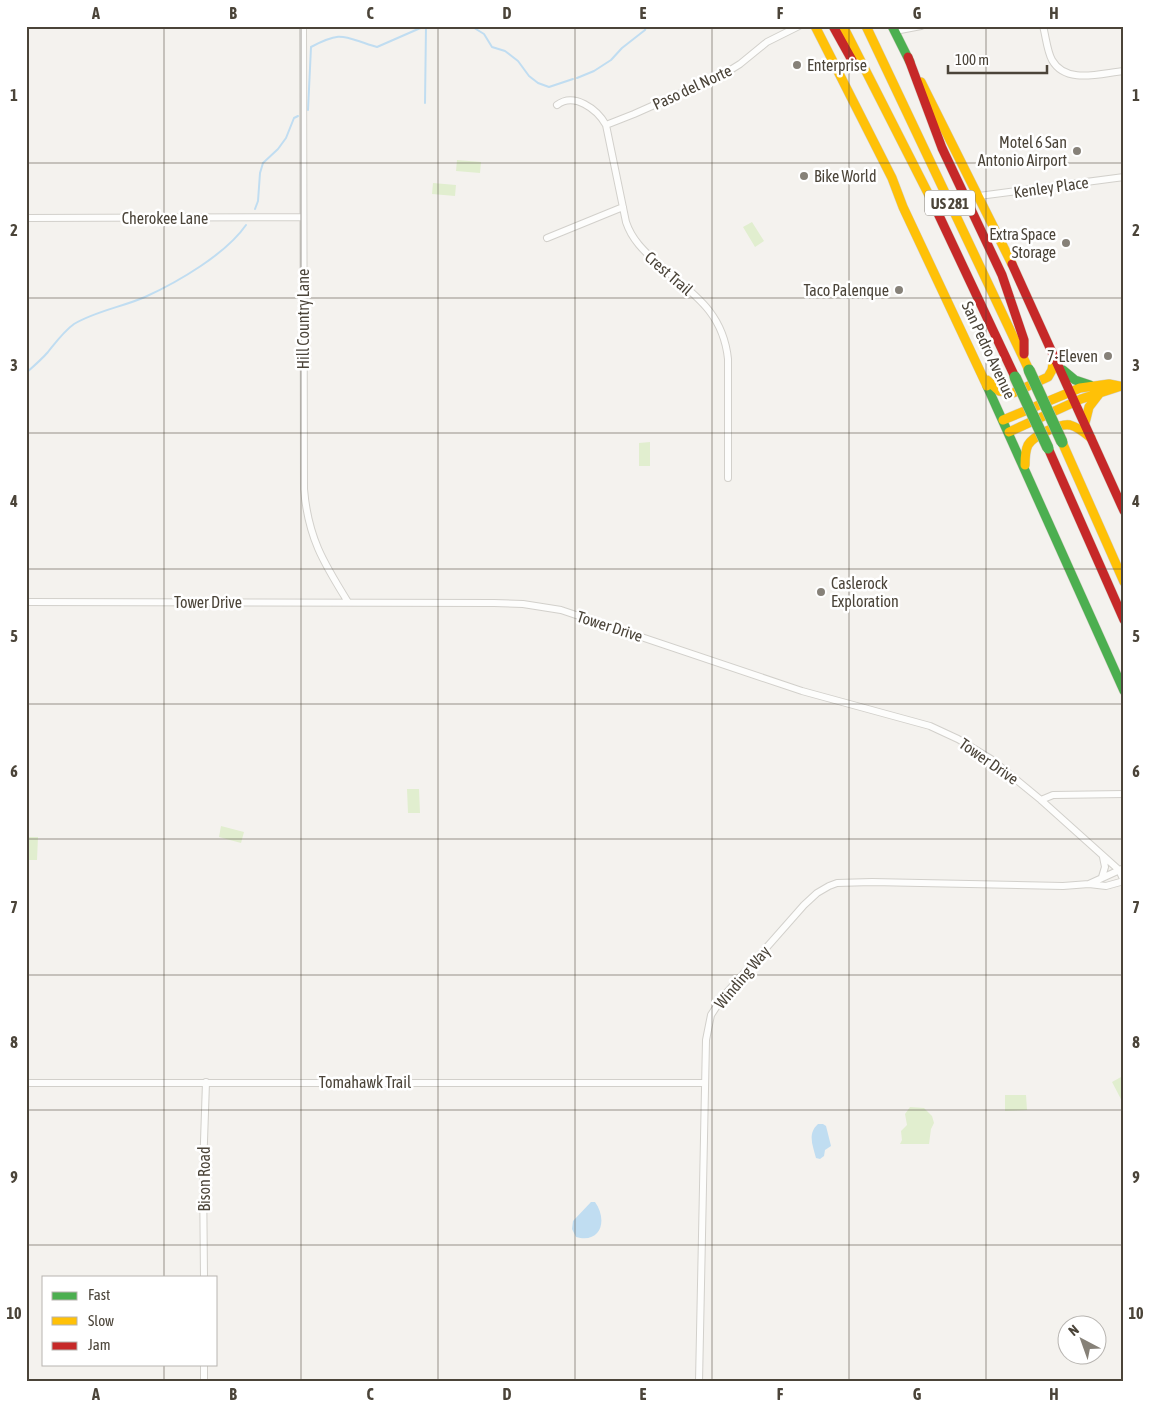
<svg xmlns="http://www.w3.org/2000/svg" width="1150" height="1408" viewBox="0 0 1150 1408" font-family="'Asap Condensed',sans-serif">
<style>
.green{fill:#e1eecf}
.water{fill:#c0ddf1}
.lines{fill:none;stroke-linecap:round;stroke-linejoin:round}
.stream{stroke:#c0ddf1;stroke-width:2}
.street-casing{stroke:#d2d0cb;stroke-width:8}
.fast-casing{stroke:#d3cfc5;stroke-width:10}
.slow-casing{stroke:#d3cfc5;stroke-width:10}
.jam-casing{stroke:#d3cfc5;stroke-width:10}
.street{stroke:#fdfdfc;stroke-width:6}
.fast{stroke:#4caf50;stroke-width:9}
.slow{stroke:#ffc107;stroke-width:9}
.jam{stroke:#c62828;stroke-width:9}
.fast-bridge-casing{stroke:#ccbfa9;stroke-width:12;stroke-linecap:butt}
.fast-bridge{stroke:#4caf50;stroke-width:11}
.grid{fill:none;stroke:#4b4439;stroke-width:1;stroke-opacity:0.55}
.poi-dot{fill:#868178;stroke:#fff;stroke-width:2}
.labels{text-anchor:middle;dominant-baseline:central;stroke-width:5;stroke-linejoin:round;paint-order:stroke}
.shield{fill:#fff;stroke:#817c74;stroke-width:1}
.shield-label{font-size:15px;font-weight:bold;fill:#4b4439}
.poi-label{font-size:16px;fill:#4b4439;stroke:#fff;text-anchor:end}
.street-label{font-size:16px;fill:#4b4439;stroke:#fff}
.neatline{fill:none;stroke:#4b4439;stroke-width:2}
.grid-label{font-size:16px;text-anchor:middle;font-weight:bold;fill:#4b4439}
</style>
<rect width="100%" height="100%" fill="#f4f2ee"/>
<path class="green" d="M457 160 481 162 480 173 456 171Z
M433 183 456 185 455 196 432 194Z
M752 222 764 241 755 247 743 227Z
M650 442V466H639V443Z
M407 789H419L420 813H408Z
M221 826 244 832 241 843 219 837Z
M27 837H38L37 860H27Z
M1121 1077 1124 1081 1123 1103 1112 1082Z
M1005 1095H1026L1027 1110 1005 1111Z
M910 1107 924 1108 932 1116 934 1123 931 1129 929 1144H900L902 1140 901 1131 907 1125 905 1114Z"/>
<path class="water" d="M818 1124H823L826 1126 831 1146 825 1150 824 1156 820 1159 816 1158C813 1146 807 1134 818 1124Z
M591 1202H595C608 1220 601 1244 576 1237L572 1229 573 1221Z"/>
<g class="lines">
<path class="stream" d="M471 26 484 34 492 47 505 51 518 61 529 76 538 83 549 87 573 79
M577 78 594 71 611 60 622 48 645 30 646 26
M425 103 426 26
M308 110 311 47C344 29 344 38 377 47L425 26
M255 209 258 201 260 173 263 163 278 149 286 138 294 118 298 116
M26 373C34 366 42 359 48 352 56 342 64 331 74 324 96 311 122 307 145 297 178 282 226 254 246 225"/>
<g class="street-casing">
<path id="street" d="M303 26 304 489C308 537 323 562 348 602
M1043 26C1046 37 1047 51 1052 60 1066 85 1101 73 1124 71
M895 31 921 26
M557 105C574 92 597 109 606 125L626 222C632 240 644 251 658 264 692 293 723 311 728 359V478
M606 125 634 114 724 74 740 64 767 42 799 26
M979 196 1124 177
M26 218 303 217
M547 238 623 207
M26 602 494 603 523 604 561 610 802 691 930 726 958 739 991 759 1041 800 1119 870 1124 881
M1041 800 1053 795 1124 794
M1102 877 1105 867 1103 857
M1089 884 1124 868
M26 1083H704
M204 1277 203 1171 206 1082
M204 1364V1382
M699 1382 706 1040 711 1015 722 998 804 905 817 893 829 886 837 883 872 882 1063 886 1089 884 1106 886 1124 881"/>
</g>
<g class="fast-casing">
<path id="fast" d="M892 26 910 62
M1063 370 1075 380 1090 385
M987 386 1124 691"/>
</g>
<g class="slow-casing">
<path id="slow" d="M815 26 892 178 903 207 987 386
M843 26 935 207
M866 26 1029 370
M921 82 1012 264
M987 380 999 391 1013 393 1048 377 1052 370 1054 358
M1003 420 1080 388 1109 384 1124 387
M1085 423 1089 407 1099 394
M1009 432 1081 399 1118 387
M1062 442 1124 582
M1025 465C1025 458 1025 451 1028 445 1033 436 1060 423 1070 425 1078 427 1085 433 1091 438"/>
</g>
<g class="jam-casing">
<path id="jam" d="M833 26 853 62
M908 57 942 148 1002 275 1024 340V354
M935 207 1015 377
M1012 264 1124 511
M1048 448 1124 620"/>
</g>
<use href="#street" class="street"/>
<use href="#fast" class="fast"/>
<use href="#slow" class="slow"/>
<use href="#jam" class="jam"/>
<g class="fast-bridge-casing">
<path id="fast-bridge" d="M1029 370 1062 442
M1015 377 1048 448"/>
</g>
<use href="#fast-bridge" class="fast-bridge"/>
</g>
<path class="grid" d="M164 26V1277M301 26V1382M438 26V1382M575 26V1382M712 26V1382M849 26V1382M986 26V1382M26 163H1124M26 298H1124M26 433H1124M26 569H1124M26 704H1124M26 839H1124M26 975H1124M26 1110H1124M26 1245H1124M164 1364V1382"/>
<g class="poi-dot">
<circle cx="797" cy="65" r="5"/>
<circle cx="1077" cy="151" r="5"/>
<circle cx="804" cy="176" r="5"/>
<circle cx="1066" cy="243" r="5"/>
<circle cx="899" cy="290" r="5"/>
<circle cx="1108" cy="356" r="5"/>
<circle cx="821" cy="592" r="5"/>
</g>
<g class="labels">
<rect class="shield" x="925" y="190.5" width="50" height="25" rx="4"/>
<g class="shield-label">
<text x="950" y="203">US 281</text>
</g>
<g class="poi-label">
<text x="807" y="65" text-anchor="start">Enterprise</text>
<text x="1067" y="142">Motel 6 San<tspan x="1067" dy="18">Antonio Airport</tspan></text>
<text x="814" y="176" text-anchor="start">Bike World</text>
<text x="1056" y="234">Extra Space<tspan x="1056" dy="18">Storage</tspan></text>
<text x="889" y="290">Taco Palenque</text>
<text x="1098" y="356">7-Eleven</text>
<text x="831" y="583" text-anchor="start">Caslerock<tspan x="831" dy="18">Exploration</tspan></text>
</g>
<g class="street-label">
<text transform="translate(692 87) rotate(-25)">Paso del Norte</text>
<text transform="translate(1051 187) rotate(-8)">Kenley Place</text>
<text x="165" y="218">Cherokee Lane</text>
<text transform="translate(669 273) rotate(41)">Crest Trail</text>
<text transform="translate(303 319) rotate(-90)">Hill Country Lane</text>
<text transform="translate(989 350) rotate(65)">San Pedro Avenue</text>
<text x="208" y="602">Tower Drive</text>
<text transform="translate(610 626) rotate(18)">Tower Drive</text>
<text transform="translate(989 761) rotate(35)">Tower Drive</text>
<text transform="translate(742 977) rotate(-50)">Winding Way</text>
<text x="365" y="1082">Tomahawk Trail</text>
<text transform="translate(204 1179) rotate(-90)">Bison Road</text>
</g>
</g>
<rect width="1150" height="1408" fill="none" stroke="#ffffff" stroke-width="55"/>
<rect x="42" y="1276" width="175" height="90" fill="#ffffff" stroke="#b7b4b0"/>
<rect x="52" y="1292" width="25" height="8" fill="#4caf50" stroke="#b7b4b0"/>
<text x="88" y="1300" font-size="15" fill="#4b4439">Fast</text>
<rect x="52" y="1317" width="25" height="8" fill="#ffc107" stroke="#b7b4b0"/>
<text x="88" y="1326" font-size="15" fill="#4b4439">Slow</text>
<rect x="52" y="1342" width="25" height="8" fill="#c62828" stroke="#b7b4b0"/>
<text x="88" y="1350" font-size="15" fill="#4b4439">Jam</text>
<g transform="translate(1082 1340) rotate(319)"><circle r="24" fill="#ffffff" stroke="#b7b4b0"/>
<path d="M0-4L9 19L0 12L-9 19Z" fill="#868178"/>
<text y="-8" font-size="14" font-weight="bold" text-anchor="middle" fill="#4b4439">N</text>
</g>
<path d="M948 65v8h99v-8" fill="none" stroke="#4b4439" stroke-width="2.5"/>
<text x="955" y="65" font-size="15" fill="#4b4439" stroke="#ffffff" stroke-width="4" paint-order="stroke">100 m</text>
<rect x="28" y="28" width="1094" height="1352" class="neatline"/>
<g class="grid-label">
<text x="96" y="19">A</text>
<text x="233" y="19">B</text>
<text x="370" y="19">C</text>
<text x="507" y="19">D</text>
<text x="643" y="19">E</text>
<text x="780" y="19">F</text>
<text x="917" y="19">G</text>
<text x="1054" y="19">H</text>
<text x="14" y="101">1</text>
<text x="1136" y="101">1</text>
<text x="14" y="236">2</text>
<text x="1136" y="236">2</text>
<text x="14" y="371">3</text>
<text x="1136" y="371">3</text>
<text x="14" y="507">4</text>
<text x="1136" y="507">4</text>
<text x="14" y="642">5</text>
<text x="1136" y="642">5</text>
<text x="14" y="777">6</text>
<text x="1136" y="777">6</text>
<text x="14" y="913">7</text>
<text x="1136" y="913">7</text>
<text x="14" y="1048">8</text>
<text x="1136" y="1048">8</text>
<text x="14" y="1183">9</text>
<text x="1136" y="1183">9</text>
<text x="14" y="1319">10</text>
<text x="1136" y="1319">10</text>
<text x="96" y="1400">A</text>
<text x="233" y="1400">B</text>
<text x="370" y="1400">C</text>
<text x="507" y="1400">D</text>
<text x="643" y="1400">E</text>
<text x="780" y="1400">F</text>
<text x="917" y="1400">G</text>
<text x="1054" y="1400">H</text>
</g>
</svg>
